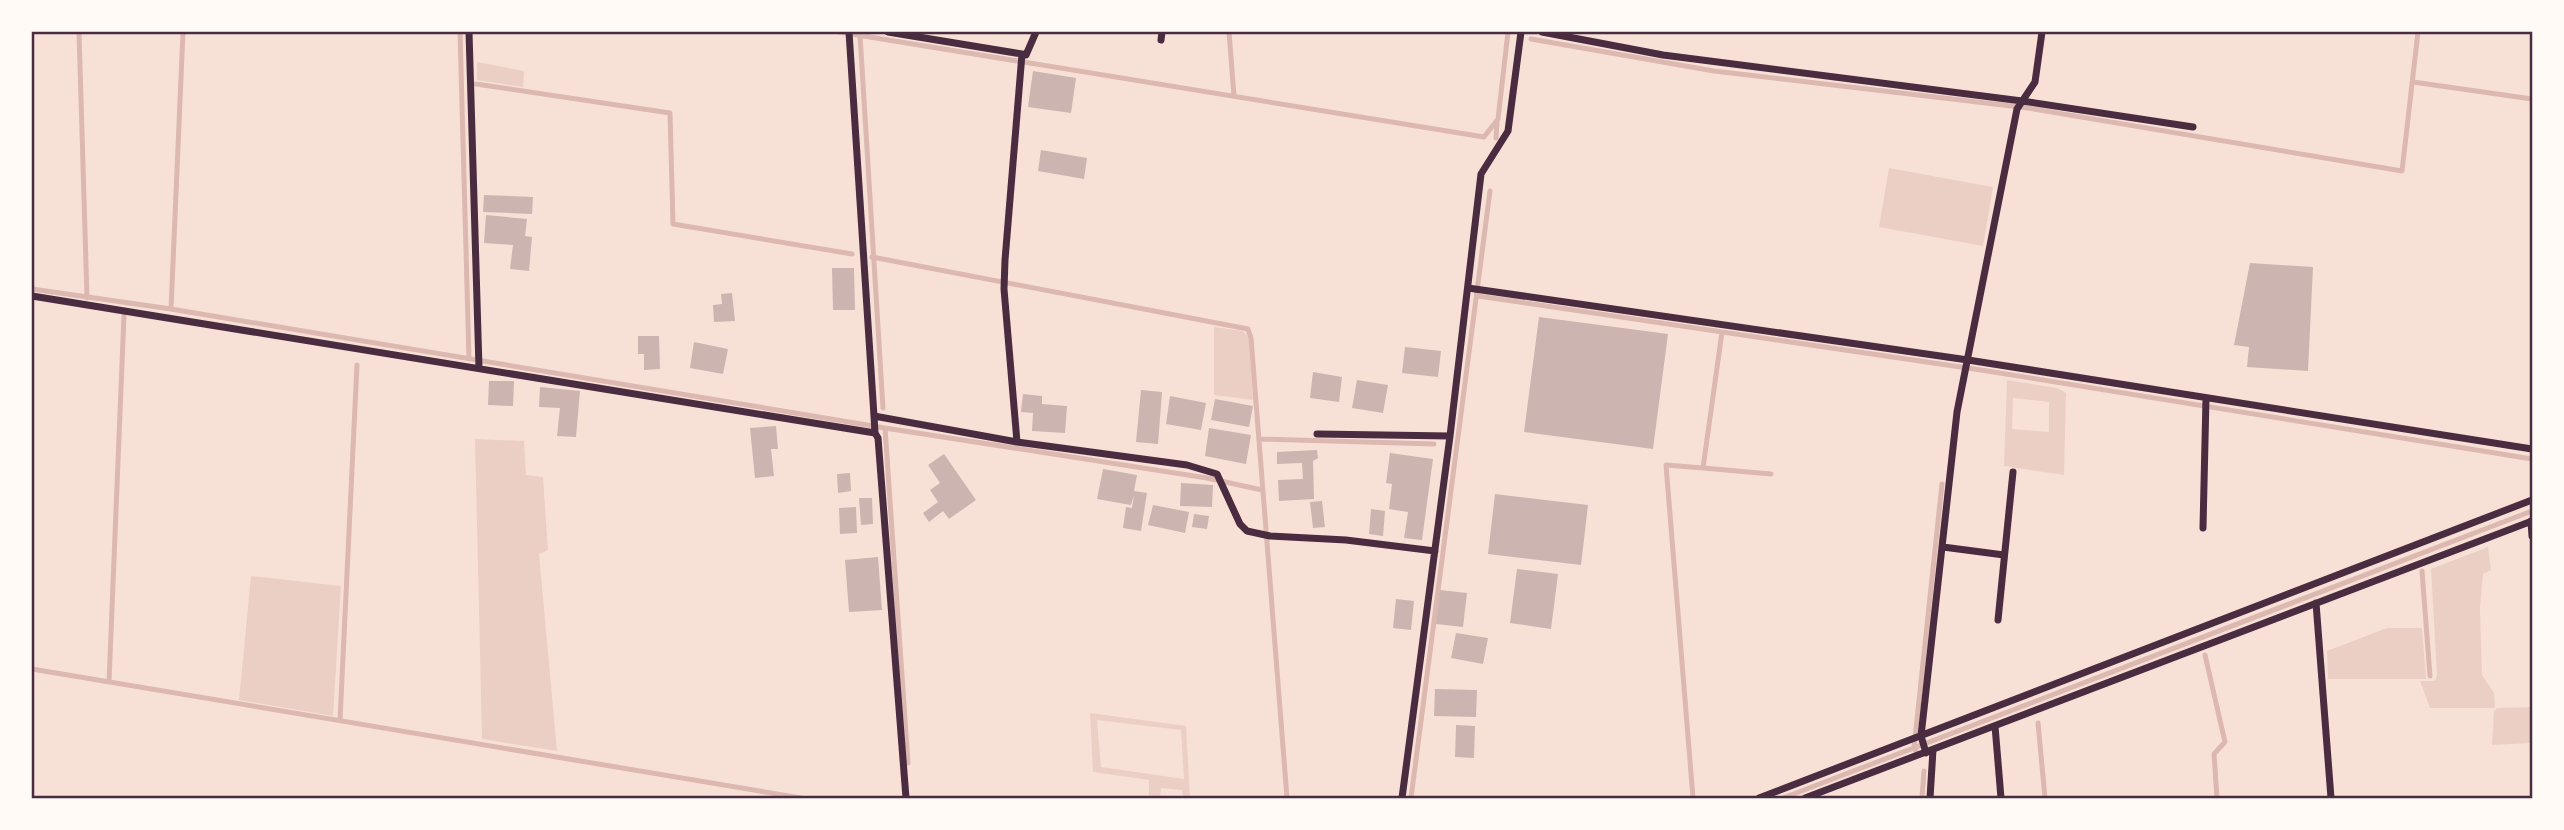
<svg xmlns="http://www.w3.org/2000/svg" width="2564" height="830" viewBox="0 0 2564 830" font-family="Helvetica,sans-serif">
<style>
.green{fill:#ebcfc5;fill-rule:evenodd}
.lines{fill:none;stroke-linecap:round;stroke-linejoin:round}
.stream{stroke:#dcb8b0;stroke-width:5}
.building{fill:#ccb4b1}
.minor{stroke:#4a2c40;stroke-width:7}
.neatline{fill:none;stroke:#4a2c40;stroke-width:2.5}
</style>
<rect width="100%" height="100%" fill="#f7e1d7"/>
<path class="green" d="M477 62 524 71 523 87 477 80Z
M1889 168 1993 187 1983 246 1879 227Z
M1214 327 1243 331 1249 337 1253 400 1214 395Z
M2007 380 2057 388 2066 393 2064 475 2004 466ZM2013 398 2049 402V432L2012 429Z
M475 439 524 441 526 475 543 477 548 550 539 554 557 751 482 739Z
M2488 547 2491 570 2483 574 2480 608 2482 675 2494 693 2495 708H2430L2420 681H2435L2437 675 2431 569Z
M251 576 341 586 333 716 239 700Z
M2387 628H2422L2426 679H2328L2327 651Z
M2532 707V743L2492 745 2494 711 2497 708Z
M1090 713 1186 726 1190 798H1183L1182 790 1161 788 1160 798H1149V780L1093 772ZM1097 720 1181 730 1184 779 1101 767Z"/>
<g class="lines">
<path class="stream" d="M79 32 87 298
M460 32 469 359
M839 32 1484 137 1498 119 1508 32
M1229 32 1234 96
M860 35 883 408
M1531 39 1714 71 2028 108 2402 171 2418 32
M2413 82 2532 99
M476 84 670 113 673 224 852 254
M1496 138 1497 122
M872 257 1248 329 1251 338 1287 798
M32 289 171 309 885 428 1207 478 1262 490
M1478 296 1981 370 2532 459
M171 309 183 32
M885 428 908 763
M1260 439 1434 444
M1703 468 1771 474
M2422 571 2430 676
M2205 655 2225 742 2214 754 2217 798
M32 669 801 798
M109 682 124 315
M340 720 357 365
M2038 723 2045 798
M1916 751 1914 748 1942 484
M1411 798 1490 191
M1693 798 1666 465 1703 468 1722 332
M1783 798 2532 511
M1922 798 1924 771"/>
</g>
<path class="building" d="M1033 71 1076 78 1071 113 1028 107Z
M1041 150 1087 158 1084 179 1038 171Z
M484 195 533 197 532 214 483 212Z
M486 215 527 219 525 236 532 237 529 271 510 269 513 245 484 243Z
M2250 263 2313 267 2308 371 2247 367 2249 347 2234 345Z
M832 268H854L855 310H833Z
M732 293 735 321 714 322 713 305 722 304 721 294Z
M1539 317 1668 334 1653 449 1524 432Z
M638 336H659L660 369 644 370V354H638Z
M694 342 728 349 723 374 690 368Z
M1405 347 1441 351 1438 377 1402 373Z
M1313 372 1342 377 1339 402 1310 398Z
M1357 380 1388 385 1383 413 1352 408Z
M489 381H514L513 406 488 405Z
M540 387 580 391 576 437 557 436 560 408 539 407Z
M1141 390 1162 392 1158 444 1136 442Z
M1023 394 1042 396V404L1067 406 1065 433 1032 431 1033 413 1021 412Z
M1170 396 1206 403 1201 430 1166 424Z
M1215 399 1253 406 1249 427 1211 420Z
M776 426 778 449H771L774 476 755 478 750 428Z
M1209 428 1251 435 1246 464 1205 456Z
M1317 450 1318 458 1313 461 1314 499 1279 501 1278 480 1303 479 1302 463 1277 464V452Z
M1390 453 1433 459 1422 540 1404 538 1408 512 1389 509 1392 484 1386 483Z
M944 454 976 500 949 519 943 511 929 522 923 513 938 502 930 490 940 483 928 465Z
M1103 469 1137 475 1134 491 1147 493 1141 531 1123 528 1126 507 1132 508 1134 495 1131 505 1097 499Z
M850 473 851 491 838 493 837 474Z
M1181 483 1213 485 1212 507 1180 506Z
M1495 494 1588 505 1581 565 1488 554Z
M859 498H872L873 524 861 525Z
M1322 501 1325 527 1313 528 1310 502Z
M1153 505 1189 512 1185 533 1148 525Z
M856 507 857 533 840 534 839 508Z
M1371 509 1385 511 1383 536 1369 534Z
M1194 514 1209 516 1207 529 1192 527Z
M878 557 882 610 849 612 845 560Z
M1517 569 1558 574 1551 629 1510 623Z
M1440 590 1467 593 1463 627 1436 624Z
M1396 599 1414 601 1411 630 1393 628Z
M1456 633 1488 638 1483 664 1451 658Z
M1435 689 1477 690 1476 717 1434 716Z
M1456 725 1475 726 1474 758 1455 757Z"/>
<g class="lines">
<path class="minor" d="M469 32 479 368
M849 32 874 416 875 433 878 438 906 798
M888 32 1022 54
M1542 32 1663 55 2022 101 2193 127
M1161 40 1162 32
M1468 288 1968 360 2532 449
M32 296 875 433
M874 416 1017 442 1187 465 1217 474 1240 524 1247 531 1270 536 1346 540 1435 551
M1317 434 1450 436
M1017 442 1004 289 1005 260 1022 54 1026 55 1036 32
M2531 521 2532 536
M2203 528 2206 398
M1943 547 2004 555
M2316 603 2331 798
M1998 620 2013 472
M1995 726 2001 798
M1926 753 1921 736 1957 412 2017 109 2035 82 2042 32
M1402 798 1450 436 1481 174 1508 131 1521 32
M1759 798 2532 500
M1805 798 2532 521
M1930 798 1933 750"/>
</g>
<rect width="2564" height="830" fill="none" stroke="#fffaf5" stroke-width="66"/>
<rect x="33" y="33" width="2498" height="764" class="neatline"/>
</svg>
